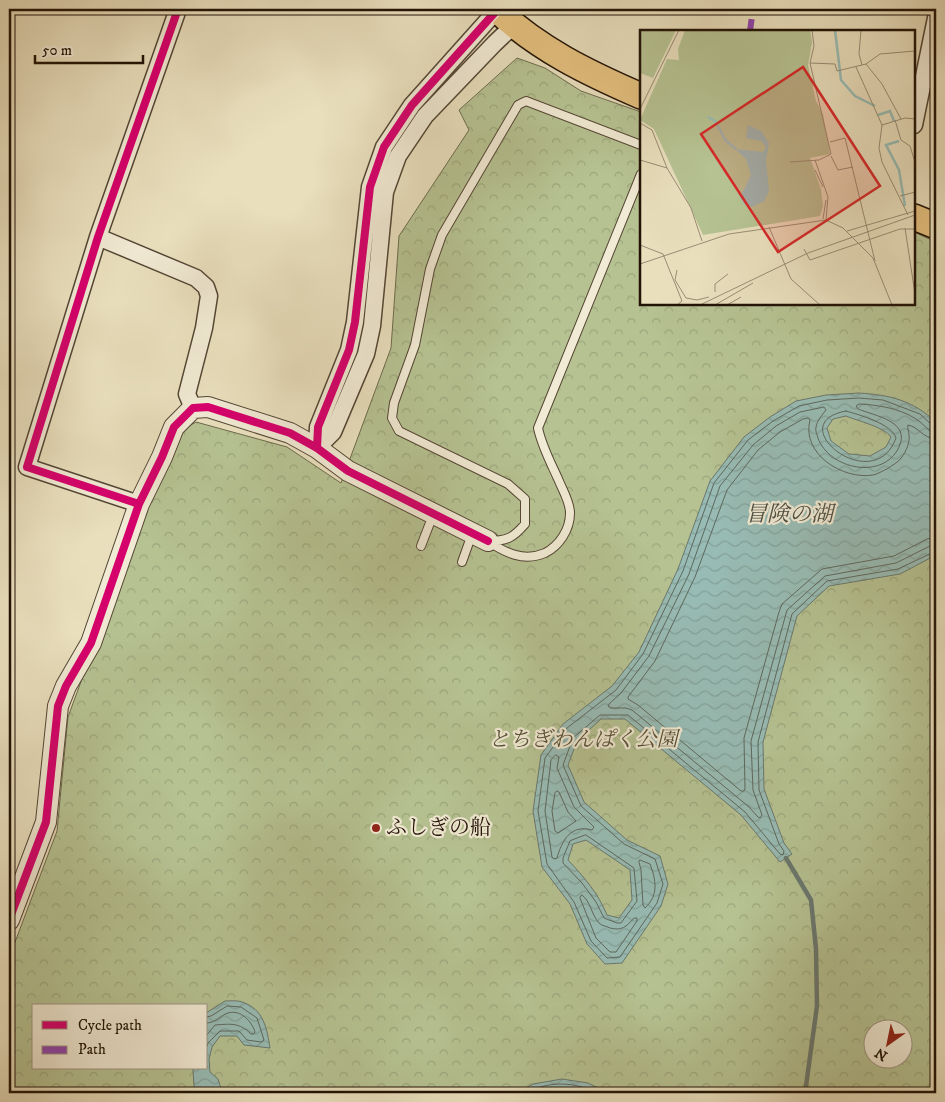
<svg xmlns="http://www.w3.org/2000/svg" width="945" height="1102" viewBox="0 0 945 1102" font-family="'IM FELL DW Pica','Noto Serif JP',serif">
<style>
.park{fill:url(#park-crowns);stroke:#6c6a4c;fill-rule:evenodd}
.water{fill:url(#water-waves);stroke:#69786f;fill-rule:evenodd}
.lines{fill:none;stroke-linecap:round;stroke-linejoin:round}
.shore{stroke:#5d685e;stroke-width:1}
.stream{stroke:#69786f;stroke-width:4.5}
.service-casing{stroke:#544634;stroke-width:10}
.minor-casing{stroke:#544634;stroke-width:19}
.tertiary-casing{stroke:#544634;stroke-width:22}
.primary-casing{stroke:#221306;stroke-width:28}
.service{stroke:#f1ead4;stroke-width:8}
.minor{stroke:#f1ead4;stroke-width:16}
.tertiary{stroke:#f1ead4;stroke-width:20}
.primary{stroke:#e4c07e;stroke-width:25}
.quiet{stroke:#8e44ad;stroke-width:6;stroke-dasharray:12 6;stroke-linecap:butt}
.cycleway-casing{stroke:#f1ead4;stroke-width:11}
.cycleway{stroke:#d6006c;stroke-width:8}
.poi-dot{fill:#8f2418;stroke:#f1ead4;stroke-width:2}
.labels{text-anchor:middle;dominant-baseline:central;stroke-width:4.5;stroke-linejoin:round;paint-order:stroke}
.park-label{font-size:21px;font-style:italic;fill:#565037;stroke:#f1ead4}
.poi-label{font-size:21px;fill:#221306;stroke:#f1ead4;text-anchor:start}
.water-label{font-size:22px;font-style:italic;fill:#4b4e43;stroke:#f1ead4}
.inset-river{fill:none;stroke:#98bcb5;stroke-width:2.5}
.inset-road{fill:none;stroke:#998d74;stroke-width:1}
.view{fill:#d62828;fill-opacity:0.15;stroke:#d62828;stroke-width:2.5}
.inset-edge{fill:none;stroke:#221306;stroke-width:2.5}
</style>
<defs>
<pattern id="park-crowns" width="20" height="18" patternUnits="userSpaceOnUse" patternTransform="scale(1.25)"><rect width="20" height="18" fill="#b6c292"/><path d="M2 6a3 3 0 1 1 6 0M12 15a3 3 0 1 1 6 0" fill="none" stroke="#9ca67c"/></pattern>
<pattern id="water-waves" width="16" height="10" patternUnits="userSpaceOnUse" patternTransform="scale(1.25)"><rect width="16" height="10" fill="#98bcb5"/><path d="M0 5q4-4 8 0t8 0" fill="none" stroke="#83a19a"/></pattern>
</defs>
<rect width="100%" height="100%" fill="#e9dfbd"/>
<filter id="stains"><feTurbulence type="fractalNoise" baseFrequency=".004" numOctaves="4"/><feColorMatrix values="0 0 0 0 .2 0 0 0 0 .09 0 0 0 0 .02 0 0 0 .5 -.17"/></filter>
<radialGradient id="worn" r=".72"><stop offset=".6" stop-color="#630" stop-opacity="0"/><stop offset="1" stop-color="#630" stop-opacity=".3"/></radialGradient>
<path class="park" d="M517 58 545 68 581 91 641 112V304H914V232L936 242V1093H9V958L57 831 68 717 140 521 184 429 196 422 287 447 341 483 391 348 399 236 469 130 459 110ZM34 1006H206V1068H34ZM872 1030H902V1060H872Z"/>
<path class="water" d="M859 393C890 395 912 400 936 422V555L900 574 829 586 797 616 763 742 764 789 784 843 792 854 780 862 741 815 625 719H601L577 741 568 765 584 802 627 840 660 856 668 884 661 906 622 963 605 964 587 944 570 904 542 867 533 811 541 755 563 724 612 686 639 652 678 569 710 481 744 437 770 417 796 401 826 395ZM846 416C858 421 884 427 891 437L886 447 870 456 849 454 831 441 827 428 833 419ZM586 840 630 870 632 900 619 918 607 915C598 893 584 877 568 860L573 844Z
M225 1001C230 1001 237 1000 242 1002 264 1009 267 1029 270 1048L244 1045 237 1036H220L212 1047 209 1059 210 1072 218 1079 222 1092 221 1093H198L194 1086 193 1070V1068H206V1013Z
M562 1079 588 1083 608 1093H518L533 1084Z"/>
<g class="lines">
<path class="shore" d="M846 411C860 415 892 424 896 438 874 499 779 423 846 411Z
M936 425 931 424 920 414 883 400 859 398 827 400 799 406 773 421 748 440 714 483 683 571 643 654 616 690 567 728 545 758 538 811 547 864 574 902 591 941 607 958 620 957 657 903 663 884 655 859 624 844 581 806 563 765 573 738 600 715H628L745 812 780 854 783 855 784 851 779 844 759 790 758 742 792 614 827 581 898 569 936 551
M936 432C927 431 924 424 916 419 899 408 878 405 859 404L856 406 858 409C875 416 911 421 899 447 883 481 829 469 818 438 817 434 815 431 816 427 817 421 822 415 826 410L824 407 800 412 776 426 753 445 720 486 689 574 649 656 621 693 609 704 608 706 610 708H626L632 710 749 807 758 817 760 818 762 815 753 790 751 741 787 610 825 576 896 563 930 546 936 545
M936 439C922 438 919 427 908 425 907 429 909 431 909 435 910 443 906 451 902 457 898 463 892 465 887 469 882 471 878 474 873 475 843 480 801 454 810 420L808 418 803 419 780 432 758 450 727 490 695 577 655 661 628 697V699L638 705 741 791H744L745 789 744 738 779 612 782 604 822 569 894 556 927 539 936 537
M556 755 559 757 557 768 574 807 594 827 592 830C570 824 562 841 557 858L554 859 552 857 545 811 551 760Z
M557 791 559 792 568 812 576 821 558 833 555 831 552 811 555 793Z
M586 835 634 868 637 901 621 923H617L604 918 596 902 582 883 563 863V858L570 841Z
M640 860 650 864C656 880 659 895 645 908L643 905 641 870 639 862Z
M582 895C591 902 591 914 599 923 602 926 606 926 610 928 622 931 626 927 634 918H637V921L616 952H610L596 938 580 898Z
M206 1017 211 1016 227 1006 241 1007 257 1018 264 1040 261 1042 247 1040 239 1031H220L208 1043 206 1049
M206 1023C216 1023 219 1016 228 1013 241 1009 252 1022 255 1032L254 1034H251C239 1022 230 1024 215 1025L206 1036
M527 1093C548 1080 577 1082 597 1093"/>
<path class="stream" d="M786 858 811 900 816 949 817 1006 805 1093"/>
<g class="service-casing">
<path id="service" d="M488 541C507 541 513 538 525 524V499L508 484 399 431 392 418 394 403 415 345 430 269 442 235 518 105 526 101 641 145
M488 541C505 553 524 562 545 553 559 546 570 530 570 513 570 502 563 491 559 481 551 463 542 447 538 428L641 174
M421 546 433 515
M462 562 472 534"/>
</g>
<g class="minor-casing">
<path id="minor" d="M914 125 936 18
M98 237 196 278 206 287 209 296 204 328 187 394 193 408
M317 448 318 427 349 350 355 322 370 187 384 147 412 105 497 10
M317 448 333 432 366 354 372 326 385 192 398 156 425 116 495 43 514 25
M139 504 27 467 98 237 178 9"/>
</g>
<g class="tertiary-casing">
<path id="tertiary" d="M9 920 46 822 58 706 66 686 91 643 139 504 162 457 174 427 193 408 208 407 290 433 317 448 348 471 488 541"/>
</g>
<g class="primary-casing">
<path id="primary" d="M496 9C538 49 588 73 641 96
M914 217 936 226"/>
</g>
<use href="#service" class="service"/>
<use href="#minor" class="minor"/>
<use href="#tertiary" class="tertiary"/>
<use href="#primary" class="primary"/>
<path class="quiet" d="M750 31 753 9"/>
<g class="cycleway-casing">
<path id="cycleway" d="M317 448 318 427 349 350 355 322 370 187 384 147 412 105 497 10
M139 504 27 467 98 237 178 9
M9 920 46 822 58 706 66 686 91 643 139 504 162 457 174 427 193 408 208 407 290 433 317 448 348 471 488 541"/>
</g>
<use href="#cycleway" class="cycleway"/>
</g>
<circle class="poi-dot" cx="376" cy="828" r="5"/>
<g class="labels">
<g class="park-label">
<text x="583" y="740">とちぎわんぱく公園</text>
</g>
<g class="poi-label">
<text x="386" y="828">ふしぎの船</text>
</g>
<g class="water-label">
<text x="789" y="514">冒険の湖</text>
</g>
</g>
<g transform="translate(640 30)">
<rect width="275" height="275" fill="#e9dfbd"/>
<path d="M0 0H36L13 48 0 43Z" fill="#b6c292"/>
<path d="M45 0H170L172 12 168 35 176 71 183 84 190 124 170 128 181 159 183 176 180 186 63 205 14 99 0 90 27 29 39 30 38 19Z" fill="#b6c292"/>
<path d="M108 95 121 101 129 113 126 131 129 161 124 171 112 177 104 174 100 168 111 145 106 129 95 119 123 122 126 117 121 111 106 108Z" fill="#98bcb5"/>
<path class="inset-river" d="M195 0 201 50 215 66 235 76M238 85 250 81 254 91M68 87 75 91 86 111 96 119M259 111 246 115 259 140 265 176"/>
<path class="inset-road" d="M221 0 219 24 222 35M170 33 195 34 197 41 226 34 240 24 275 21M226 34 242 54 261 89M216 37 242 95 239 118 242 132 268 185M0 79 39 0M255 90 261 110 270 116 275 132M0 93 12 100 27 138 51 178 62 211M242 95 265 88 275 89M190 112 205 108 235 231M191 126 198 140 213 137M0 130 27 138M175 130 188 167 186 190M150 132 179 130 191 124 170 33 174 16 172 0M175 140 183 157M260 166 275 162M183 189 186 170M129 197 151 249 180 275M265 198 275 264M207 201 275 181M0 215 23 224 42 271 37 275M164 219 170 230 260 199H275M0 234 89 204 186 190 203 198 233 228 252 275M37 240 35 250 46 268 57 270 69 267M75 262V254L88 244M60 275 168 223 275 185M75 275 113 253M87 275 101 267"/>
<path class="view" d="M163 37 240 156 138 222 61 104Z"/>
<rect width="275" height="275" class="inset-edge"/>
</g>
<rect width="945" height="1102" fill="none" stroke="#e9dfbd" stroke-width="30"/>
<rect x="10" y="10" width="925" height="1082" fill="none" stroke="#221306" stroke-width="2.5"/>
<rect x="15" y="15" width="915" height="1072" fill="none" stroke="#221306"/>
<rect x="32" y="1004" width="175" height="65" fill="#f1ead4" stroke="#9e9482"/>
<rect x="42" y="1021" width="25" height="8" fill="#d6006c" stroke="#9e9482"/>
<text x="78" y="1030" font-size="15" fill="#221306">Cycle path</text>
<rect x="42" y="1046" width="25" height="8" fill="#8e44ad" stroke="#9e9482"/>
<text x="78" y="1054" font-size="15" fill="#221306">Path</text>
<g transform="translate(888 1044) rotate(213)"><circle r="24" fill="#f1ead4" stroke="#9e9482"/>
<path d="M0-4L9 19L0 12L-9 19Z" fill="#8f2418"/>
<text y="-8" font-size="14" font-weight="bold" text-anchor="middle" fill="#221306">N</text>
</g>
<path d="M35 55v8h108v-8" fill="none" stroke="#221306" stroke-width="2.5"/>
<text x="42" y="55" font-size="15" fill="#221306" stroke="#f1ead4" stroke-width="4" paint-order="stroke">50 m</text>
<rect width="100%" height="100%" filter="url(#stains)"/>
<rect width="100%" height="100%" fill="url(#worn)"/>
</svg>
